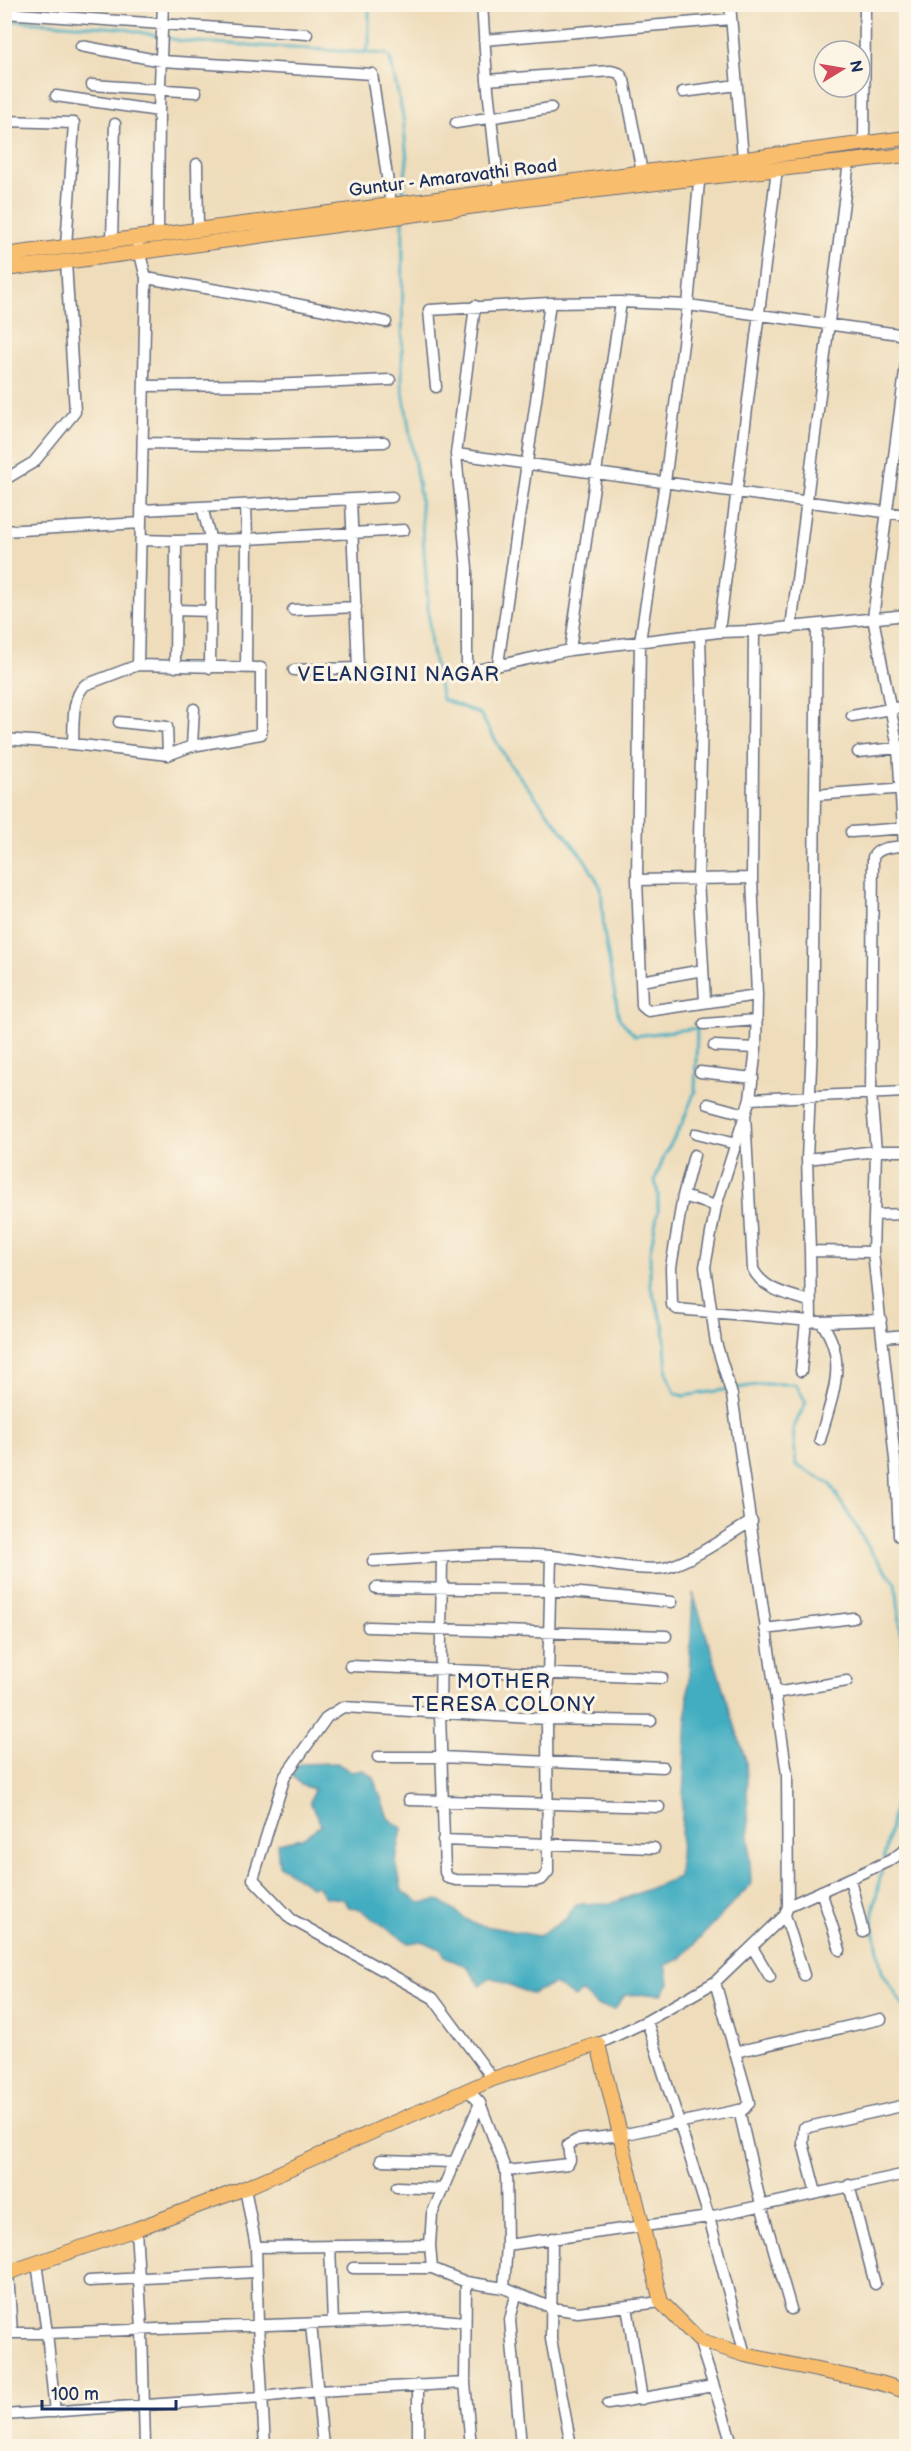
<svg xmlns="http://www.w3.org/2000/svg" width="911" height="2451" viewBox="0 0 911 2451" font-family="'Balsamiq Sans',sans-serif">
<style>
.water{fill:#42adc1;stroke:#2e6e90;stroke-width:1.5}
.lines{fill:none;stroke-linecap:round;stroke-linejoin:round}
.stream{stroke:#42adc1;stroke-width:3}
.minor-casing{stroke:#656c7e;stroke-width:13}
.major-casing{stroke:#656c7e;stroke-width:16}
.minor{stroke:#fff;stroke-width:10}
.major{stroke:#f9be6d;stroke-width:14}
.labels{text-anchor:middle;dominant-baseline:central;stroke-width:6;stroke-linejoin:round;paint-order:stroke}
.street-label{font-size:18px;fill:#1b2f5e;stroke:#fcf5e5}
.neighbourhood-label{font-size:20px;letter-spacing:1.5px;fill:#1b2f5e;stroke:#fcf5e5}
</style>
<rect width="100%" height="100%" fill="#fcf5e5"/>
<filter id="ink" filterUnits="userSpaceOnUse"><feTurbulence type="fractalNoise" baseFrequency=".0167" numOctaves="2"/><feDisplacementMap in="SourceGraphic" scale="12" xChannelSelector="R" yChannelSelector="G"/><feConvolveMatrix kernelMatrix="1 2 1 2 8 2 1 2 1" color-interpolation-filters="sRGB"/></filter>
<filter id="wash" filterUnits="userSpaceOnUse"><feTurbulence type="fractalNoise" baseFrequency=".008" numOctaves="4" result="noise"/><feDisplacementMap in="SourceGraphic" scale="24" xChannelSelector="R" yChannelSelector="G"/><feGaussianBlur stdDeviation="1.35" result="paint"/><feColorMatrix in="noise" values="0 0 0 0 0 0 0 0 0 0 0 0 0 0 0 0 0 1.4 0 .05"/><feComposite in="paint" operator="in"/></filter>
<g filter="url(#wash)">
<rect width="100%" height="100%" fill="#eedcba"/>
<path class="water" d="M693 1593 746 1761 751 1884 680 1959 666 1965 669 1983 662 1994 625 1995 615 2009 597 2006 581 1991 575 1998 554 1984 531 1994 491 1977 480 1986 467 1966 446 1958 441 1949 421 1941 409 1943 359 1909 349 1907 344 1899 325 1897 317 1886 311 1887 279 1865 277 1843 302 1838 321 1825 310 1802 314 1789 301 1785 292 1775 299 1764 337 1763 351 1772 363 1770 374 1778 388 1818 402 1828 396 1861 402 1891 420 1903 438 1900 474 1924 539 1936 566 1919 576 1904 613 1903 679 1877Z"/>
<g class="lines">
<path class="stream" d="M4 20 120 28 182 41 386 54 390 58 403 116 407 161 402 199
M365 52 369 44V4
M403 220 402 385 420 495 431 646 442 699 480 714 509 763 585 860 601 888 604 932 619 1018 635 1036 697 1028 695 1091 682 1124 665 1154 655 1180 658 1194V1211L650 1252V1285L664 1327 667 1374 675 1393 683 1396 764 1384H795L806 1402 793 1429 796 1465 830 1484 874 1556 896 1583 906 1683
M884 1858 906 1751
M882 1868 872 1918 882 1972 906 2010"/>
</g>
</g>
<g filter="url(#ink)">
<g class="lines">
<g class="minor-casing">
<path id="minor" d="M482 4 487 80 499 190
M730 4 743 158
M4 13 307 34
M484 40 731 19
M81 46 162 61 372 74 391 204
M487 80 611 71 619 73 624 80 642 172
M92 85 196 92
M683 92 737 85
M56 96 159 111
M4 121 74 123 66 247
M456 123 551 108
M864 142 865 4
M197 164 198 229
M700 171 688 305 665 482 640 641 637 880 642 1006 648 1011 757 995 752 878 754 631 719 632 777 169
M158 235 159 111 163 4
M112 241 115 124
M146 278 265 298 386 322
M475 306 456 454 467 568V672L570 650 719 632
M144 386 268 385 390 380
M436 387 429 310 550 303 621 302 688 305 906 335
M143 443 263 445 384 442
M456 454 906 515
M4 480 34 462 75 412 66 262
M202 507 211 541 210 668
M142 510 392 497
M4 531 141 523
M141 540 176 541 175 667
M176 541 247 539 246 505
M175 610 211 611
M293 610 356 607
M791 628 849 161
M754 631 906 615
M700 634 702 717 698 879 705 1002
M570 650 621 302
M498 664 550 303
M246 668 247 539 404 530
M294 670 358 668 351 500
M852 716 906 706
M119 722 167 727 168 755 192 746 261 734V668L138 665
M4 739 73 744C74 725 71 698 85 685L138 665 146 278 136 238
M73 744 168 755
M192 746 194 709
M858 752 906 747
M815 795 906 788
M851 832 906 828
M904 846 898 748 873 618 906 364
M637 880 752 878
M641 981 703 970
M704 1024 757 1020
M714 1046 756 1048
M700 1072 753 1078
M750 1099 756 1048 757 995
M708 1104 745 1114 753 1269C764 1291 789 1294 811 1302
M696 1134 736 1144
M694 1155 683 1196 716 1206
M807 1159 876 1151H906
M683 1196 671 1267 672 1305 677 1309 821 1322C850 1361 831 1398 820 1440
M874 1215 906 1214
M810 1251 807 1159 812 1045 817 626
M811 1322 810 1251 873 1252
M821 1322 881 1320
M883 1337 906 1335
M801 1371 806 1321
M899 1536 896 1469 873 1252 876 1151 871 1093 873 857C879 846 895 847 906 846
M442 1557 440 1713 445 1872 448 1878 456 1880 536 1881 542 1879 548 1872 547 1719 551 1556
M373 1561C432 1558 492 1551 550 1556 579 1558 643 1574 668 1567 697 1558 725 1537 752 1521
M376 1588 550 1590 672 1602
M368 1627 666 1636
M765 1629 853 1618
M350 1666 662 1678
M775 1693 847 1681
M378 1757H441L663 1767
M409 1800 659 1807
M443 1840 654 1848
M850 1879 863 1932
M821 1891 840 1950
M788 1906 787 1774 732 1395 716 1343 705 1267 716 1206 750 1099 906 1092
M785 1915 804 1975
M752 1947 770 1977
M647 2021 709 2217 745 2355
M598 2044 647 2021 715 1982 785 1915 788 1906 891 1860 906 1849
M735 2052 881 2019
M493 2079 433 1998 291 1919 253 1879 285 1776 327 1717 343 1707 547 1719 651 1721
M469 2091 480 2103 506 2171 568 2164 570 2160 568 2145 577 2140 621 2135 744 2109 749 2103 748 2098 715 1982
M739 2110 761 2205 791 2309
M381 2160 454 2162
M506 2171 507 2245 504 2288 552 2308 578 2312 661 2302
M849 2185 875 2284
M397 2187 444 2189
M245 2188 256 2247 430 2245
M816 2193 803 2143 804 2128 906 2105
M136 2229 142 2329 145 2446
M552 2238 551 2339 571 2446
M507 2245 709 2217 906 2174
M330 2246 333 2323
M256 2247 258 2325 265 2446
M37 2263 47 2333 433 2319 464 2322
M353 2268H432L466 2282 504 2288
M432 2268 430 2245 432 2214 480 2103
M8 2273 12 2333H47L55 2412
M89 2281 256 2272
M466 2282 465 2383 471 2446
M516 2295 510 2320 521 2446
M627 2306 642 2399
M311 2324 323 2446
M699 2340 733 2446
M418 2385V2446
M608 2404 713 2386
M4 2415 261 2397 317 2391 465 2383"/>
</g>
<g class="major-casing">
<path id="major" d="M4 255 906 138
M4 269C169 250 334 225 498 203 634 184 770 170 906 155
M4 2274 136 2229 245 2188 493 2079 598 2044 661 2302 699 2340 745 2355 880 2383 906 2391"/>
</g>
<use href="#minor" class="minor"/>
<use href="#major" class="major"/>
</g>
</g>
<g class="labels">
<g class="street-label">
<text transform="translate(453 178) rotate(-7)">Guntur - Amaravathi Road</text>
</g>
<g class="neighbourhood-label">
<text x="399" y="675">VELANGINI NAGAR</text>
<text x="504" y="1682">MOTHER<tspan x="504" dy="23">TERESA COLONY</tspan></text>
</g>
</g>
<rect width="911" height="2451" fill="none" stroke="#fcf5e5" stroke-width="24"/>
<g transform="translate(842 69) rotate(79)"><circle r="28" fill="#fcf5e5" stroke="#a2a6af" stroke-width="1.5"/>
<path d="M0-4.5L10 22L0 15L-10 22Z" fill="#d1495b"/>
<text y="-9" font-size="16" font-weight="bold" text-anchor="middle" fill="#1b2f5e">N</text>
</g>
<path d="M42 2400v9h134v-9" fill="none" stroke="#1b2f5e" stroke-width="3"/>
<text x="51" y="2400" font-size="18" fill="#1b2f5e" stroke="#fcf5e5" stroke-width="4.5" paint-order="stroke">100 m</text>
</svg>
